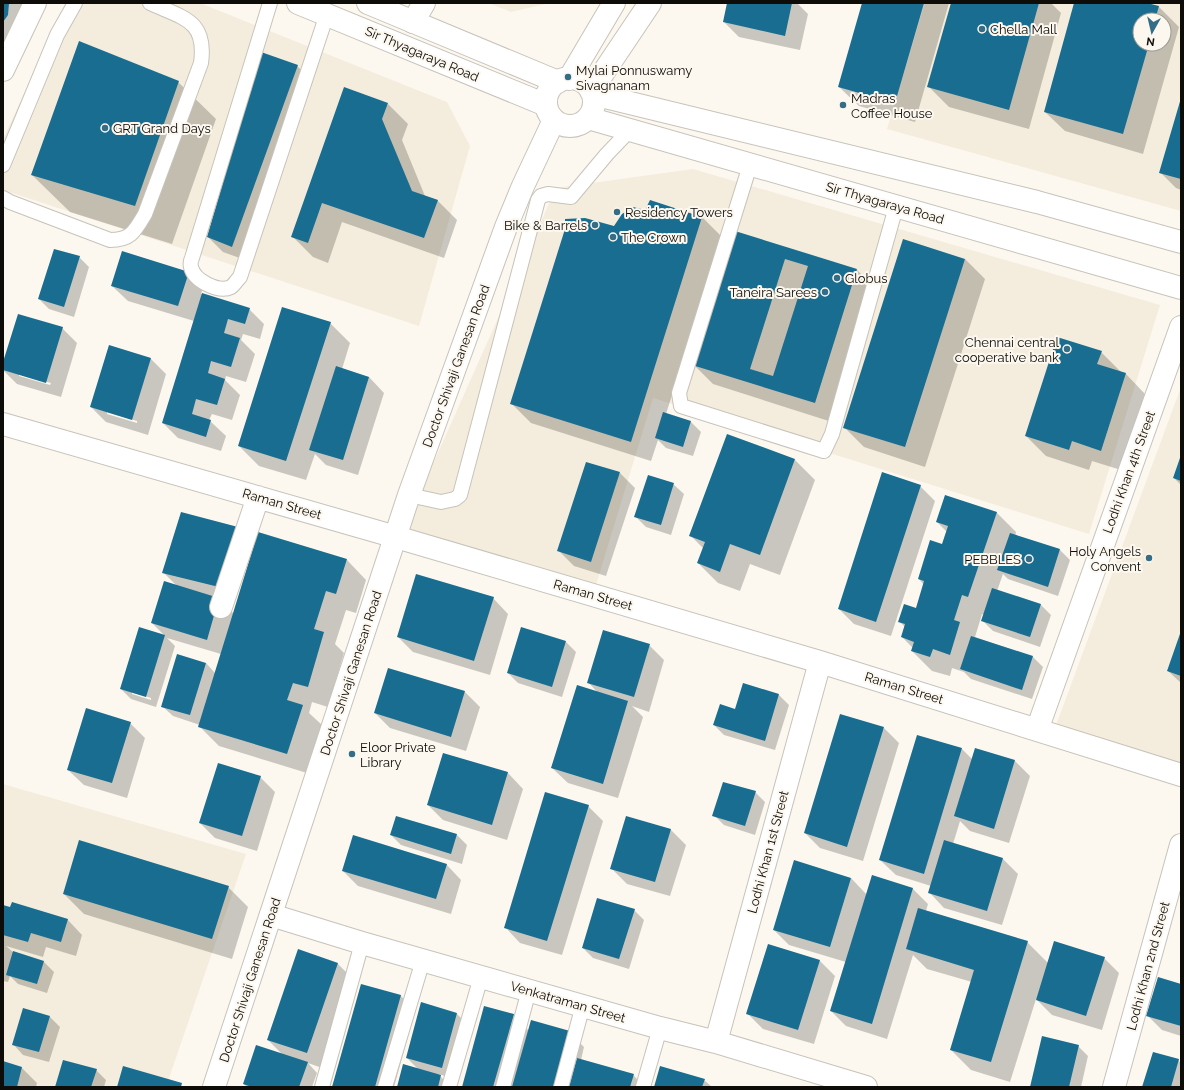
<svg xmlns="http://www.w3.org/2000/svg" width="1184" height="1090" viewBox="0 0 1184 1090" font-family="Raleway,sans-serif">
<style>
.built{fill:#f4eddd;fill-rule:evenodd}
.shadow{fill:#0003;fill-rule:evenodd}
.building{fill:#186d90;fill-rule:evenodd}
.lines{fill:none;stroke-linecap:round;stroke-linejoin:round}
.lane-casing{stroke:#c7c3ba;stroke-width:16}
.street-casing{stroke:#c7c3ba;stroke-width:24}
.secondary-casing{stroke:#c7c3ba;stroke-width:24}
.lane{stroke:#fff;stroke-width:14}
.street{stroke:#fff;stroke-width:22}
.secondary{stroke:#fff;stroke-width:22}
.poi-dot{fill:#356d87;stroke:#fcf8ef;stroke-width:1.5}
.labels{text-anchor:middle;dominant-baseline:central;stroke-width:4;stroke-linejoin:round;paint-order:stroke}
.poi-label{font-size:13px;fill:#0e0c09;stroke:#fcf8ef;text-anchor:start}
.street-label{font-size:13px;fill:#0e0c09;stroke:#fcf8ef}
</style>
<rect width="100%" height="100%" fill="#fcf8ef"/>
<path class="built" d="M66 3H200L447 102 470 146 419 326 3 190V139Z
M488 3H550L511 12Z
M925 3H1181V211L887 129ZM1140 20H1164V44H1140Z
M693 169 1160 305 1089 534 653 398 595 588 404 529 556 188Z
M1181 387V767L1055 728Z
M3 784 246 854 166 1087H3Z"/>
<path class="shadow" d="M3 3H30L3 50Z
M728 3H797L808 14 800 50 739 37 724 22Z
M863 3H949L915 122 859 106 839 87Z
M952 3H1051L1061 13 1029 129 949 107 929 87Z
M1075 3H1143L1159 7 1179 27 1143 154 1065 131 1045 112ZM1140 20H1164V44H1140Z
M297 66 313 81 248 261 223 252 208 237Z
M178 82 216 119 172 244 70 212 32 175Z
M1181 100V190L1176 188 1161 173Z
M388 104 408 124 402 140 425 196 437 200 457 220 444 258 342 222 328 263 313 257 293 237Z
M645 211 702 217 722 237 666 414 691 422 701 432 693 456 666 448 658 440 651 461 531 423 511 403 614 227Z
M735 232 857 270 877 290 835 423 713 384 693 364Z
M79 257 89 267 74 317 49 309 39 299Z
M965 259 985 279 925 467 864 447 844 427Z
M188 273 203 288 201 294 249 309 264 324 260 339 243 334 241 340 255 354 246 382 226 376 225 380 240 395 232 420 212 414 209 420 226 436 221 451 178 438 163 423 194 321 128 301 112 286Z
M330 323 350 343 342 369 369 377 384 393 358 475 326 465 315 454 306 480 259 466 239 446Z
M62 328 77 343 61 397 17 384 3 370V366ZM19 374 51 383 50 385 19 376Z
M109 346 151 359 166 374 148 435 106 422 91 407ZM107 412 137 421V423L107 414Z
M1101 352 1121 372 1126 374 1145 394 1121 470 1092 461 1089 470 1046 456 1026 436Z
M727 436 795 460 815 480 780 575 750 564 740 591 718 583 698 563 704 549 691 536Z
M1181 457V485L1174 478Z
M620 473 635 488 606 576 574 566 559 551Z
M673 484 684 494 671 535 646 527 636 517Z
M920 486 935 501 891 636 854 624 839 609Z
M996 512 1016 532 1015 536 1060 550 1070 560 1058 596 1008 579 1003 574 997 591 1041 605 1051 615 1040 647 993 631 983 621 984 615 982 614 975 637 1033 657 1043 667 1032 699 971 679 964 672 952 668 950 676 932 671 912 651 913 648 902 637 905 627 899 621 916 609 924 585 919 579 943 545 947 532 937 522Z
M238 528 217 597 234 614 347 560 366 580 356 613 346 610 335 644 344 653 328 707 312 702 309 713 322 725 307 773 219 746 199 726 200 725 173 716 162 706 206 663 215 673 221 654 167 638 175 646 156 707 131 699 121 689 164 635 152 623 177 586 163 572ZM132 692 151 698V700L132 694Z
M493 598 508 614 490 675 413 652 398 637Z
M1181 633V683L1168 671Z
M566 642 576 652 562 697 518 683 508 673Z
M649 645 664 660 649 712 632 706 643 717 618 798 568 783 552 768 598 693 588 682Z
M465 692 480 707 466 751 390 728 375 713Z
M779 695 789 705 775 750 724 735 714 725 736 710Z
M130 723 145 738 127 798 84 785 68 770Z
M884 728 899 743 863 861 820 848 805 833Z
M918 736 962 749 973 760 1015 761 1030 776 1009 843 970 831 960 821 953 844 1003 859 1018 874 1002 925 944 908 929 892 931 886 896 875 880 860Z
M443 754 508 773 523 789 507 840 443 820 428 805Z
M260 777 275 792 257 851 215 838 200 823Z
M755 792 765 802 755 835 724 825 714 815Z
M588 806 603 821 562 955 520 943 505 927Z
M396 817 457 835 467 845 462 864 401 845 391 835Z
M671 830 686 845 670 896 627 884 611 868Z
M446 864 461 880 451 914 358 886 343 871Z
M872 876 913 889 928 904 926 911 1027 942 1048 963 1104 958 1119 973 1102 1030 1052 1015 1036 999 1010 1082 971 1070 951 1050 972 982 927 969 913 955 887 1039 846 1026 831 1011 846 962 789 945 774 930 851 878 867 895Z
M228 887 248 907 232 959 84 914 64 894Z
M3 906 67 919 82 935 76 956 46 947 43 957 6 946 13 952 44 962 54 972 47 993 18 984 10 976 8 982 3 981Z
M634 910 644 920 629 969 593 958 583 948Z
M299 951 338 964 353 979 322 1068 308 1063 317 1073 312 1087H247L244 1084 283 1055 268 1040Z
M820 961 835 976 814 1044 763 1029 748 1014Z
M1181 985V1036L1162 1030 1147 1015Z
M400 995 415 1011 394 1087H333Z
M421 1004 457 1014 467 1024 452 1078 438 1074 451 1087H398L419 1070 407 1058Z
M513 1014 529 1031 569 1032 584 1047 581 1060 633 1075 645 1087H463Z
M50 1017 60 1027 49 1062 23 1055 13 1044Z
M1078 1046 1088 1056 1081 1087H1031Z
M1178 1060 1181 1063V1087H1143Z
M3 1062 22 1068 37 1083 36 1087H3Z
M96 1070 106 1080 104 1087H56Z
M704 1080 712 1087H656Z"/>
<path class="building" d="M3 3H9L8 15 3 22Z
M727 3H792L785 36 723 22Z
M862 3H924L895 103 838 87Z
M951 3H1039L1009 110 927 87Z
M1074 3H1147L1159 6 1155 20H1140V44H1149L1123 134 1044 112Z
M79 41 179 81 135 206 31 175Z
M261 52 298 65 232 247 207 237Z
M344 87 388 103 382 119 412 191 438 200 424 238 322 203 308 243 291 237Z
M1181 98V179L1159 173Z
M650 200 702 217 631 442 510 404 565 229V219L585 218 614 226 622 214 633 207 645 210Z
M735 231 857 269 815 403 692 365ZM785 259 808 266 773 376 750 369Z
M903 239 965 259 905 447 843 428Z
M54 249 80 256 64 307 38 299Z
M122 251 189 272 178 306 111 286Z
M202 293 250 308 245 324 228 319 224 333 240 338 231 367 211 361 208 373 225 379 217 405 196 399 192 414 211 420 206 437 162 423Z
M282 307 331 322 286 461 238 446Z
M18 314 63 327 46 383 3 370V362Z
M1057 337 1102 351 1097 364 1126 373 1101 451 1072 441 1069 450 1025 436Z
M109 345 151 358 132 420 90 407Z
M336 366 369 377 343 460 309 450Z
M663 412 691 421 683 447 655 438Z
M727 434 795 459 760 555 730 544 720 572 697 563 705 542 689 536Z
M1181 455V481L1173 478Z
M586 462 620 472 591 562 557 551Z
M882 472 921 485 876 622 838 609Z
M648 475 674 483 661 525 634 517Z
M945 495 997 512 968 597 962 595 954 620 960 622 950 655 933 649 930 657 911 651 914 642 901 637 905 624 898 622 904 604 916 608 924 581 918 579 930 540 942 544 948 526 936 522Z
M181 512 238 527 219 587 162 573Z
M258 532 347 559 336 594 326 591 314 629 324 632 308 687 293 683 287 700 303 705 287 754 198 727Z
M1010 533 1060 549 1048 587 997 570Z
M416 574 494 597 474 661 397 637Z
M164 581 219 598 207 640 151 623Z
M992 588 1041 604 1030 637 981 621Z
M139 627 165 635 146 697 120 689Z
M521 627 566 641 552 687 507 673Z
M603 630 650 644 634 697 587 683Z
M1181 631V676L1167 671Z
M971 636 1033 656 1022 690 960 669Z
M177 654 206 663 190 715 161 707Z
M388 668 465 691 451 737 374 713Z
M743 683 779 694 765 741 713 725 720 704 735 709Z
M577 685 628 701 603 784 551 768Z
M86 708 131 722 112 783 67 770Z
M840 714 884 727 847 847 804 833Z
M917 735 962 748 924 874 879 860Z
M975 748 1015 760 994 829 954 816Z
M443 753 508 772 492 825 427 805Z
M218 763 261 776 242 836 199 823Z
M723 782 756 791 745 826 712 816Z
M545 792 589 805 547 941 504 928Z
M396 816 457 834 451 854 390 835Z
M626 816 671 829 655 882 610 869Z
M353 835 447 864 436 899 342 871Z
M79 840 229 886 212 939 63 894Z
M944 840 1003 858 987 911 928 893Z
M794 860 851 878 830 947 773 930Z
M872 875 913 888 872 1024 830 1011Z
M597 898 635 909 619 959 582 948Z
M12 902 68 919 61 942 31 933 28 942 3 935V905L10 907Z
M918 908 1028 941 991 1062 950 1050 974 970 906 949Z
M1054 941 1105 957 1086 1016 1036 1000Z
M768 944 820 960 798 1030 746 1014Z
M298 949 338 963 307 1053 267 1040Z
M13 951 44 961 37 984 6 975Z
M1158 977 1181 984V1026L1146 1016Z
M361 984 401 995 375 1087H332Z
M421 1002 457 1013 442 1068 406 1058Z
M484 1006 514 1014 493 1087H462Z
M23 1008 50 1016 39 1052 12 1045Z
M531 1020 570 1031 554 1087H512Z
M1042 1036 1079 1045 1069 1087H1030Z
M256 1045 308 1062 299 1087H252L243 1084Z
M1153 1052 1179 1059 1171 1087H1142Z
M577 1058 634 1074 630 1087H569Z
M63 1060 97 1069 91 1087H55Z
M3 1061 22 1067 17 1087H3Z
M403 1064 441 1075 438 1087H397Z
M123 1066 182 1083 181 1087H117Z
M660 1066 705 1079 702 1087H654Z"/>
<g class="lines">
<g class="lane-casing">
<path id="lane" d="M270 3 192 258C191 260 190 265 191 267 194 281 219 293 231 287 234 285 237 280 240 277L327 14
M3 165 57 35 75 3
M750 165 679 393 681 406 824 451 832 434 896 207
M3 198 10 202 110 240C131 240 135 231 145 214L201 63C207 20 183 18 150 3
M409 495 441 502 455 499 460 495 538 200 541 196 548 194 571 197 607 154 630 130
M322 1087 362 943
M385 1087 423 960
M449 1087 481 977
M503 1087 529 990
M561 1087 583 1005
M643 1087 660 1028"/>
</g>
<g class="street-casing">
<path id="street" d="M413 22 424 3
M3 70 35 3
M3 424 396 537 820 662 1181 775
M221 607 258 497
M1037 730 1181 327
M271 915 362 943 660 1028 716 1042 866 1087
M716 1042 820 662
M1114 1087 1181 845"/>
</g>
<g class="secondary-casing">
<path id="secondary" d="M298 3 546 105
M368 3 558 82
M546 102a24 24 0 1 1 48 0a24 24 0 1 1-48 0Z
M569 79 614 3
M591 91 650 3
M593 94 1037 202 1181 242
M588 118 1181 288
M214 1087 409 495 506 227 523 186 554 120"/>
</g>
<use href="#lane" class="lane"/>
<use href="#street" class="street"/>
<use href="#secondary" class="secondary"/>
</g>
<g class="poi-dot">
<circle cx="982" cy="29" r="4"/>
<circle cx="568" cy="77" r="4"/>
<circle cx="843" cy="105" r="4"/>
<circle cx="105" cy="128" r="4"/>
<circle cx="617" cy="212" r="4"/>
<circle cx="595" cy="225" r="4"/>
<circle cx="613" cy="237" r="4"/>
<circle cx="837" cy="278" r="4"/>
<circle cx="825" cy="292" r="4"/>
<circle cx="1067" cy="349" r="4"/>
<circle cx="1149" cy="558" r="4"/>
<circle cx="1029" cy="559" r="4"/>
<circle cx="352" cy="754" r="4"/>
</g>
<g class="labels">
<g class="poi-label">
<text x="990" y="29">Chella Mall</text>
<text x="576" y="70">Mylai Ponnuswamy<tspan x="576" dy="15">Sivagnanam</tspan></text>
<text x="851" y="98">Madras<tspan x="851" dy="15">Coffee House</tspan></text>
<text x="113" y="128">GRT Grand Days</text>
<text x="625" y="212">Residency Towers</text>
<text x="587" y="225" text-anchor="end">Bike &amp; Barrels</text>
<text x="621" y="237">The Crown</text>
<text x="845" y="278">Globus</text>
<text x="817" y="292" text-anchor="end">Taneira Sarees</text>
<text x="1059" y="342" text-anchor="end">Chennai central<tspan x="1059" dy="15">cooperative bank</tspan></text>
<text x="1141" y="551" text-anchor="end">Holy Angels<tspan x="1141" dy="15">Convent</tspan></text>
<text x="1021" y="559" text-anchor="end">PEBBLES</text>
<text x="360" y="747">Eloor Private<tspan x="360" dy="15">Library</tspan></text>
</g>
<g class="street-label">
<text transform="translate(422 54) rotate(23)">Sir Thyagaraya Road</text>
<text transform="translate(885 203) rotate(16)">Sir Thyagaraya Road</text>
<text transform="translate(456 366) rotate(-70)">Doctor Shivaji Ganesan Road</text>
<text transform="translate(1129 472) rotate(-70)">Lodhi Khan 4th Street</text>
<text transform="translate(282 504) rotate(16)">Raman Street</text>
<text transform="translate(593 595) rotate(16)">Raman Street</text>
<text transform="translate(351 673) rotate(-72)">Doctor Shivaji Ganesan Road</text>
<text transform="translate(904 688) rotate(17)">Raman Street</text>
<text transform="translate(768 852) rotate(-75)">Lodhi Khan 1st Street</text>
<text transform="translate(1148 966) rotate(-75)">Lodhi Khan 2nd Street</text>
<text transform="translate(250 980) rotate(-72)">Doctor Shivaji Ganesan Road</text>
<text transform="translate(568 1002) rotate(16)">Venkatraman Street</text>
</g>
</g>
<rect width="1184" height="1090" fill="none" stroke="#0e0c09" stroke-width="8"/>
<g transform="translate(1152 32) rotate(188)"><circle r="19" fill="#fcf8ef" stroke="#9d9a93"/>
<path d="M0-3L7 15L0 10L-7 15Z" fill="#356d87"/>
<text y="-6" font-size="11" font-weight="bold" text-anchor="middle" fill="#0e0c09">N</text>
</g>
</svg>
